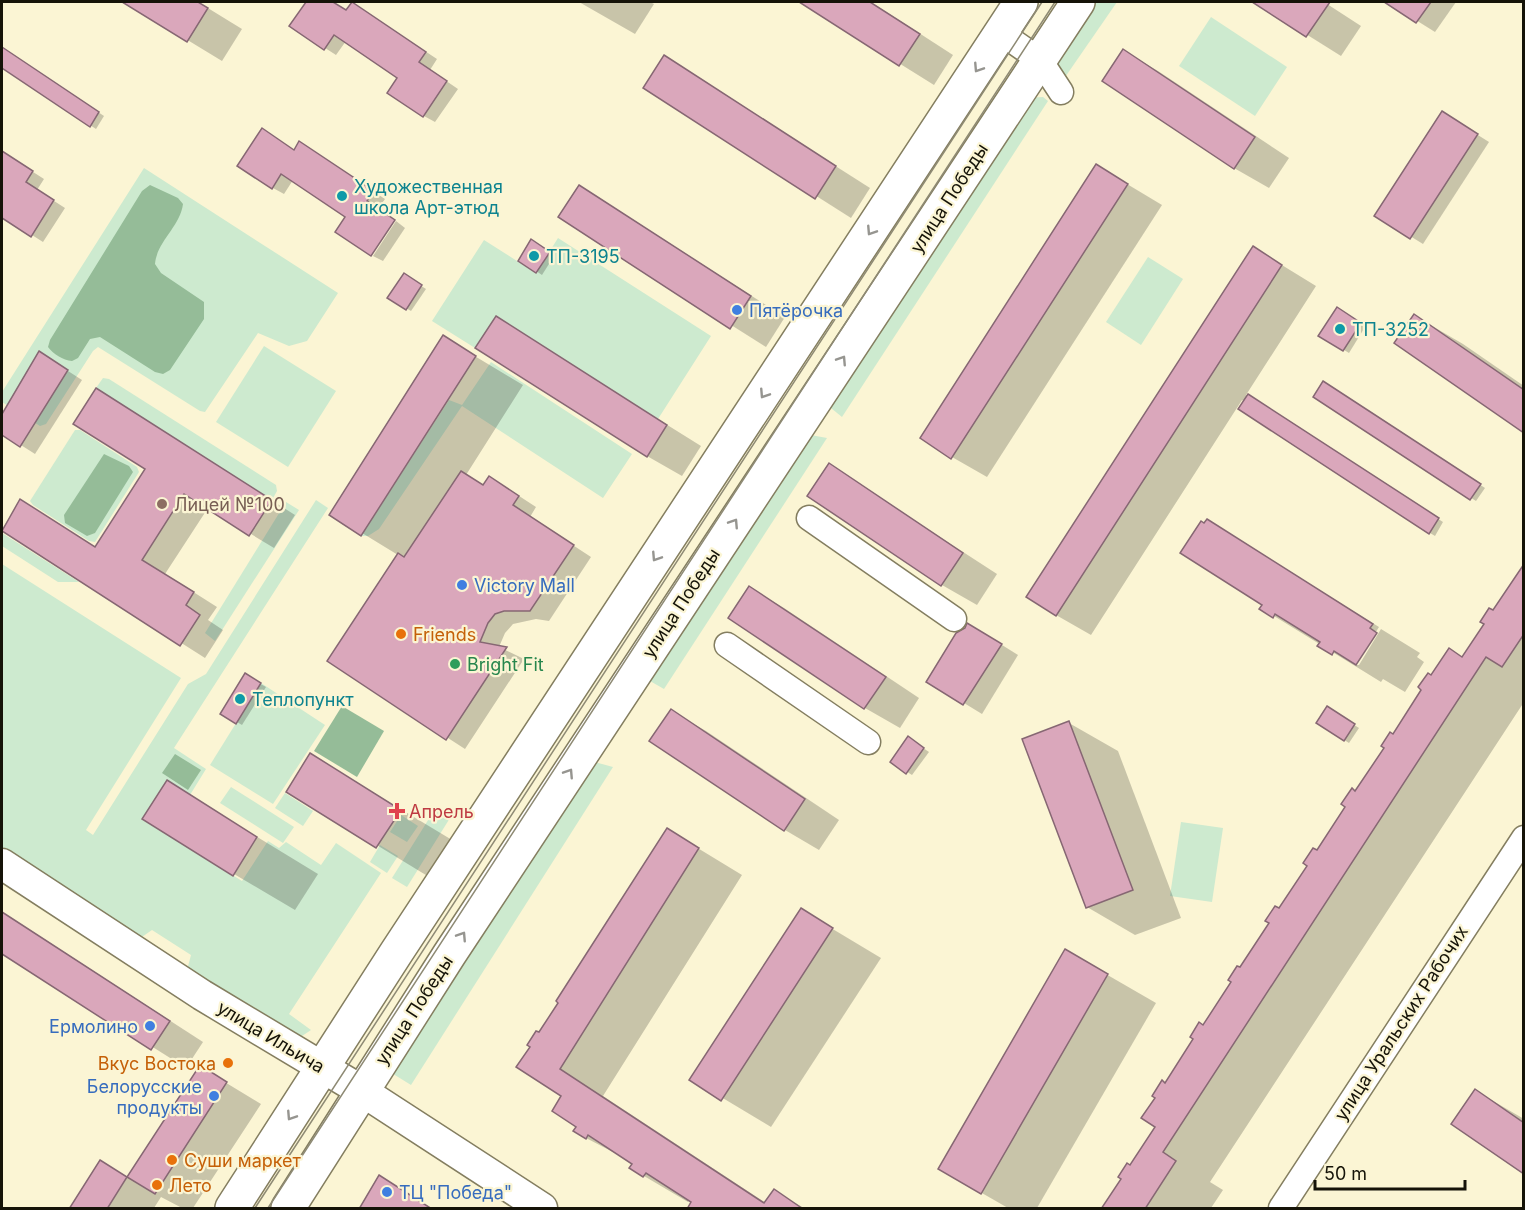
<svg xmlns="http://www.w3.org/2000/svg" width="1525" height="1210" font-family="Inter,sans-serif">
  <rect width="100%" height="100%" fill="#fbf5d4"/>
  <g fill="#cdeacf">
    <polygon points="1090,2 1117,2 1061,83 1048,65"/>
    <polygon points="1211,17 1287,67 1255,116 1179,66"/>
    <polygon points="1043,97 1048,101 842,417 826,404 1025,98"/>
    <polygon points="144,168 338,293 307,341 289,346 258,333 205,412 200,411 98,347 93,351 46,424 40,426 2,402 2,392"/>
    <polygon points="558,238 711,336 658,419 496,316 475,348 432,321 484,240 536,273"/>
    <polygon points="1148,257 1183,279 1141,345 1106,322"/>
    <polygon points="264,346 336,391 288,467 216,422"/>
    <polygon points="491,362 632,454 603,498 462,406 379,529 368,536 361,536 449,400 462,405"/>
    <polygon points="103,378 109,379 276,485 277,491 272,500 96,388"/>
    <polygon points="75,430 80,430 137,467 139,472 95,542 89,541 33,505 30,501"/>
    <polygon points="805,434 827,438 664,689 650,681 648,676"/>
    <polygon points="316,500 328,508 174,748 206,769 190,795 143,819 242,881 268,841 279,848 286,842 321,865 336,843 381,873 289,1014 311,1030 296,1040 187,970 191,955 152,930 139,939 2,850 2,564 181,678 86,830 93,835 188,684 206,674"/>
    <polygon points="286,502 299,510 215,641 205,633"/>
    <polygon points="2,533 79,582 58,582 2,546"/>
    <polygon points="261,683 325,725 273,804 210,765"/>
    <polygon points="591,761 613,767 411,1085 390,1072"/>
    <polygon points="231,787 294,827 283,843 220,803"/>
    <polygon points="285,793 313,811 303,826 275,808"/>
    <polygon points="435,809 450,818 407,887 392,878"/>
    <polygon points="401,815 418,826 407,842 390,832"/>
    <polygon points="1181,822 1223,828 1212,902 1170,896"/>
    <polygon points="380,845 398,856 387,873 370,862"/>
  </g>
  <g fill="#95bc98">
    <path d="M150,185L178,198L183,204C180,227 157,241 155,264L161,273L204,302V319L170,370L163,374L155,372L100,337L90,339L78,358L72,361C63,360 53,354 48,347L50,340L142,191Z"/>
    <polygon points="104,454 129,466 133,472 95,533 87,536 65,523 64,515"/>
    <polygon points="342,706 384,731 357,777 314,751"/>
    <polygon points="175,754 201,770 188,790 162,773"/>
  </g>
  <g fill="#0003">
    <polygon points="125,2 198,2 242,29 222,61"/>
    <polygon points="308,2 332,2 347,12 364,11 437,59 430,70 458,89 435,122 424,116 400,77 346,41 336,55 291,26"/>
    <polygon points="579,2 650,2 654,4 635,34"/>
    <polygon points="801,2 871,2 953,55 934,85"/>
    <polygon points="1255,2 1324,2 1361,26 1341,56"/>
    <polygon points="1387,2 1456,2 1435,32"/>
    <polygon points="2,48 104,116 96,129 2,67"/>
    <polygon points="1124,51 1158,71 1289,158 1269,188 1234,168"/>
    <polygon points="664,57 870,188 851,218 645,87"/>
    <polygon points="1454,120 1489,142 1423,244 1376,215"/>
    <polygon points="311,150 385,199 378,209 347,216 293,180 284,194 273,188 295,151"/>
    <polygon points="2,152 44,179 37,190 65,208 43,242 2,216 2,206 7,197 2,194"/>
    <polygon points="1097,166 1162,205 987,477 952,457"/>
    <polygon points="580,187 785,317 766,347 560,217"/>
    <polygon points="396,221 405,228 383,261 373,256"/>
    <polygon points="532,241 554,256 542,275 520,260"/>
    <polygon points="1254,248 1316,286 1246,395 1443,522 1435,536 1430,533 1242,400 1091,635 1056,615"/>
    <polygon points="404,275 426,289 411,311 406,308"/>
    <polygon points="1337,309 1365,327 1349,353 1320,335"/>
    <polygon points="1415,316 1463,344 1524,386 1524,432"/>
    <polygon points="496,318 701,446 682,476 647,456"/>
    <polygon points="443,337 523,385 466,475 484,486 490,478 507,488 536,507 530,517 591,557 549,621 536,619 513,624 505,633 499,647 524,659 465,749 329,661 398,555 331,514"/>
    <polygon points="40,353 82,380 35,454 2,433 2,417"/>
    <polygon points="1329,386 1485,488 1476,501 1315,396"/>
    <polygon points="120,404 295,515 274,548 208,508 165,574 217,607 208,620 223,630 205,658 2,529 20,501 96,548 147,469"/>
    <polygon points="829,465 997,574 977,605 942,585 809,496"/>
    <polygon points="1207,521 1379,627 1355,665 1359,665 1381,629 1420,653 1417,657 1424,662 1405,692 1383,679 1381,682 1274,616 1205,525"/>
    <polygon points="1524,566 1524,702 1210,1182 1223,1190 1211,1208 1103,1208 1157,1127 1166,1084 1393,735 1432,677 1463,659"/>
    <polygon points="750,588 784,608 919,698 900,728 865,708 730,617"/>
    <polygon points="986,635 1018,655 982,714 928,681"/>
    <polygon points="245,675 266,687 242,725 222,713"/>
    <polygon points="1327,708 1359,728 1349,743 1318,723"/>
    <polygon points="671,711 706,731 839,820 819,850 785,830 651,740"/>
    <polygon points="1069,723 1118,751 1181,918 1135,935 1087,907"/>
    <polygon points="913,741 929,752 912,775 892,762"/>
    <polygon points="311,755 462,846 439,883 288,791"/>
    <polygon points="167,782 318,874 295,910 234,874"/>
    <polygon points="668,830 742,875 603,1096 766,1203 774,1191 804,1208 693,1208 693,1202 689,1200 688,1202 644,1176 631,1168 634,1163 586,1138 578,1126 540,1034"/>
    <polygon points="801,910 881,958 771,1127 691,1079"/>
    <polygon points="2,912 203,1042 186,1068 2,952"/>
    <polygon points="1066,951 1156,1003 1037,1208 1008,1208 940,1169"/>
    <polygon points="200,1067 261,1104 193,1208 182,1208 161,1197 154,1208 71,1208 100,1162 128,1178"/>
    <polygon points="1476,1091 1524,1119 1524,1173"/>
  </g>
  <g fill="#daa7bb" stroke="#866773" stroke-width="1.5">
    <polygon points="122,2 198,2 208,8 187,42"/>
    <polygon points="306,2 333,2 346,10 352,2 426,52 419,62 447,81 423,117 387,93 397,78 334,35 324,50 289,26"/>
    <polygon points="799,2 870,2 920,34 899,66"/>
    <polygon points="1252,2 1330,2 1306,37"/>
    <polygon points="1384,2 1431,2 1416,23"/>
    <polygon points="2,47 99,112 90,127 2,68"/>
    <polygon points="1123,49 1255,137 1234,169 1102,81"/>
    <polygon points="664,55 836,166 815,199 643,88"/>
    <polygon points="1442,111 1478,134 1410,239 1374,216"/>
    <polygon points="262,128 294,150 299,141 374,191 367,201 395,220 371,256 335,232 345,217 281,174 272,189 237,166"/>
    <polygon points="2,151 33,171 26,182 54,200 31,237 2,218"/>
    <polygon points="1096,164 1128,184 951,459 920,438"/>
    <polygon points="579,185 751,296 730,329 558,217"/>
    <polygon points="531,239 550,252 536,273 518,261"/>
    <polygon points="1253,246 1282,265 1056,616 1026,597"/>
    <polygon points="404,273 422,285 406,310 387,298"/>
    <polygon points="1337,307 1361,323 1343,351 1318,336"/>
    <polygon points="1414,314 1524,390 1524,433 1394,343"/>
    <polygon points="496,316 667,425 647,457 475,348"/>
    <polygon points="443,335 476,356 361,536 329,515"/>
    <polygon points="39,351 68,370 20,447 2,435 2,414"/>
    <polygon points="1323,381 1481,484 1470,500 1313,397"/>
    <polygon points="96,388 272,500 249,536 184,494 142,560 194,592 186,605 200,615 180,646 2,531 20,499 95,547 145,469 73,424"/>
    <polygon points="1248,394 1439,518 1429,534 1238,409"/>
    <polygon points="829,463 963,553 941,586 807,496"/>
    <polygon points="461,471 483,485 489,476 519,496 513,505 574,545 530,611 504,611 495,614 488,623 480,642 507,647 446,740 327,661 398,553 404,557"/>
    <polygon points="1207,519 1373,624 1370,628 1377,633 1356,665 1334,651 1332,655 1317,646 1320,642 1275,614 1273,618 1259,609 1262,605 1180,553 1201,521 1204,523"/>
    <polygon points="1524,564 1524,634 1502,667 1486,657 1163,1152 1176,1161 1145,1209 1101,1209 1121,1179 1118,1177 1127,1163 1130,1165 1155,1127 1141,1118 1155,1098 1152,1096 1162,1080 1165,1083 1193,1039 1190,1037 1199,1022 1203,1025 1231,982 1228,980 1237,966 1240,967 1269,923 1265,921 1275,906 1279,908 1307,866 1303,863 1313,848 1317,850 1345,807 1341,804 1352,788 1355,791 1384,748 1381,746 1390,732 1393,734 1421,690 1418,687 1428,673 1431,675 1449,648 1462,657 1484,624 1480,622 1489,608 1493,610"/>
    <polygon points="749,586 886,677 864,709 728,618"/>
    <polygon points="967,623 1002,644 963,705 926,682 956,633 965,628"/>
    <polygon points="245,673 261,683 236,724 220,714"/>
    <polygon points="1327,706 1355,724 1344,741 1316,723"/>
    <polygon points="671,709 805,799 784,831 649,741"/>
    <polygon points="1069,721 1133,890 1086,908 1022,739"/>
    <polygon points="908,736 924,748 906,774 890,762"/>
    <polygon points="310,753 401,810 376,848 286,792"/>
    <polygon points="167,780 257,837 233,876 142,819"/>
    <polygon points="667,828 699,848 560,1069 764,1203 774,1189 803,1209 687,1209 691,1202 646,1173 643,1177 629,1168 632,1164 588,1135 586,1139 573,1131 576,1127 552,1111 561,1096 516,1067 530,1047 527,1045 536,1031 539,1032 558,1003 556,1001"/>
    <polygon points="801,908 833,928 721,1101 689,1080"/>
    <polygon points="2,912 170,1021 151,1050 2,954"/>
    <polygon points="1065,949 1108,974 981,1194 938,1169"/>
    <polygon points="200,1065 227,1082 155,1194 127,1177"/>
    <polygon points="1475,1089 1524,1123 1524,1174 1451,1124"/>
    <polygon points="100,1160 127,1177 107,1209 69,1209"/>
    <polygon points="379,1175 432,1209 359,1209"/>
  </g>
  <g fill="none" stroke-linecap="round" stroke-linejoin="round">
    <defs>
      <g id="minor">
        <polyline points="1001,33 1040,60 1061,92"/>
        <polyline points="809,518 954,619"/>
        <polyline points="727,645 868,742"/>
        <polyline points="1281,1208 1524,838"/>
      </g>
      <polyline id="tertiary" points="2,864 202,995 362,1091 542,1208"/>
      <g id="secondary">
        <polyline points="232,1208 396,953 1021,2"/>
        <polyline points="288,1208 449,955 1078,2"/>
      </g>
    </defs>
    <use href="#minor" stroke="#847e60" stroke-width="27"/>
    <use href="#tertiary" stroke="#847e60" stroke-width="33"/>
    <use href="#secondary" stroke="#847e60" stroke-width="36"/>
    <use href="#minor" stroke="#fff" stroke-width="24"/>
    <use href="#tertiary" stroke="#fff" stroke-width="30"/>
    <use href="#secondary" stroke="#fff" stroke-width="33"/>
    <g stroke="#8e8a74" stroke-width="1.5">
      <polyline points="255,1208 1042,2"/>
      <polyline points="268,1208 1055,2"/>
    </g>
  </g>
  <defs><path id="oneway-chevron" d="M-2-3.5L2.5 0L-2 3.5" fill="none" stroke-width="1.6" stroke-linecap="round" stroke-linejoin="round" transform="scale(1.5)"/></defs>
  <g stroke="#969590">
    <use href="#oneway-chevron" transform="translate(978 68) rotate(123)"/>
    <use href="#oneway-chevron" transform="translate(871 231) rotate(123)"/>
    <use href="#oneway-chevron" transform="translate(842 360) rotate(-57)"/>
    <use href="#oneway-chevron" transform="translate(764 394) rotate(123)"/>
    <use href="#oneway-chevron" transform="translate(734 523) rotate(-57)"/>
    <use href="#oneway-chevron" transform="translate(656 557) rotate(123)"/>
    <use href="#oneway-chevron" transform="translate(569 773) rotate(-57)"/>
    <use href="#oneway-chevron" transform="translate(462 936) rotate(-57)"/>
    <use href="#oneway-chevron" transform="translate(291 1116) rotate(123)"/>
  </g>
  <g fill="#0f9aa8" stroke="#fbf5d4" stroke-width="2">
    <circle cx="342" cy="196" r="6"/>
    <circle cx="534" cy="256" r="6"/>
    <circle cx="1340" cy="329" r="6"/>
    <circle cx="240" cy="699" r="6"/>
  </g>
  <g fill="#3f7fe0" stroke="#fbf5d4" stroke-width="2">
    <circle cx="737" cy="310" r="6"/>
    <circle cx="462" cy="585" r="6"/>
    <circle cx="150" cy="1026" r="6"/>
    <circle cx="214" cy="1096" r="6"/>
    <circle cx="387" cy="1192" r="6"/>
  </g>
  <circle fill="#8d6e63" stroke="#fbf5d4" stroke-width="2" cx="162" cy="504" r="6"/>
  <g fill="#e8710a" stroke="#fbf5d4" stroke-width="2">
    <circle cx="401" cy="634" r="6"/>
    <circle cx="228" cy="1063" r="6"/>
    <circle cx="172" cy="1160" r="6"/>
    <circle cx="157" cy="1185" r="6"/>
  </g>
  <circle fill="#2e9e5b" stroke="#fbf5d4" stroke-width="2" cx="455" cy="664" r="6"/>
  <path fill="#e0444e" stroke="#fbf5d4" stroke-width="2" d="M394 802h6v6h6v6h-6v6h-6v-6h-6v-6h6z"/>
  <g text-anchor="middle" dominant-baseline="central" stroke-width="4.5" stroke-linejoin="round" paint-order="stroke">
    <g font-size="18" fill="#0d838f" stroke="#fbf5d4" text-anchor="start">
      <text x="354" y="186">Художественная<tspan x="354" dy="21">школа Арт-этюд</tspan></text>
      <text x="546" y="256">ТП-3195</text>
      <text x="1352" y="329">ТП-3252</text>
      <text x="252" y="699">Теплопункт</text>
    </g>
    <g font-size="18" fill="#151308" stroke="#fbf5d4">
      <text transform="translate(949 198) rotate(-57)">улица Победы</text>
      <text transform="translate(681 603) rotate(-57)">улица Победы</text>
      <text transform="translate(414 1010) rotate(-57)">улица Победы</text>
      <text transform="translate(1401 1023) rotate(-57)">улица Уральских Рабочих</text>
      <text transform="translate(271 1037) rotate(31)">улица Ильича</text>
    </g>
    <g font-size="18" fill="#366cbe" stroke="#fbf5d4" text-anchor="start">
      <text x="749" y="310">Пятёрочка</text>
      <text x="474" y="585">Victory Mall</text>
      <text x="138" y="1026" text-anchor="end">Ермолино</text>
      <text x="202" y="1086" text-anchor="end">Белорусские<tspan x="202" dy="21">продукты</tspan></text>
      <text x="399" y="1192">ТЦ "Победа"</text>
    </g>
    <g font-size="18" fill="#785e54" stroke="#fbf5d4" text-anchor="start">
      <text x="174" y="504">Лицей №100</text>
    </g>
    <g font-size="18" fill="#c56008" stroke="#fbf5d4" text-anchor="start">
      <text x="413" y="634">Friends</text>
      <text x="216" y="1063" text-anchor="end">Вкус Востока</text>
      <text x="184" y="1160">Суши маркет</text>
      <text x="169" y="1185">Лето</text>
    </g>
    <g font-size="18" fill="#27864d" stroke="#fbf5d4" text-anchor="start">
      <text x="467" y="664">Bright Fit</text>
    </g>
    <g font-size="18" fill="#be3a42" stroke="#fbf5d4" text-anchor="start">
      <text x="409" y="811">Апрель</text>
    </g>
  </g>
  <rect width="1525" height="1210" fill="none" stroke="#151308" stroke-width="6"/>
  <path d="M1315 1180v9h150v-9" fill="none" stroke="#151308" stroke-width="3"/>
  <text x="1324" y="1180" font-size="18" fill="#151308" stroke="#fbf5d4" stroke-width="4.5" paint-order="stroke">50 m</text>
</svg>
